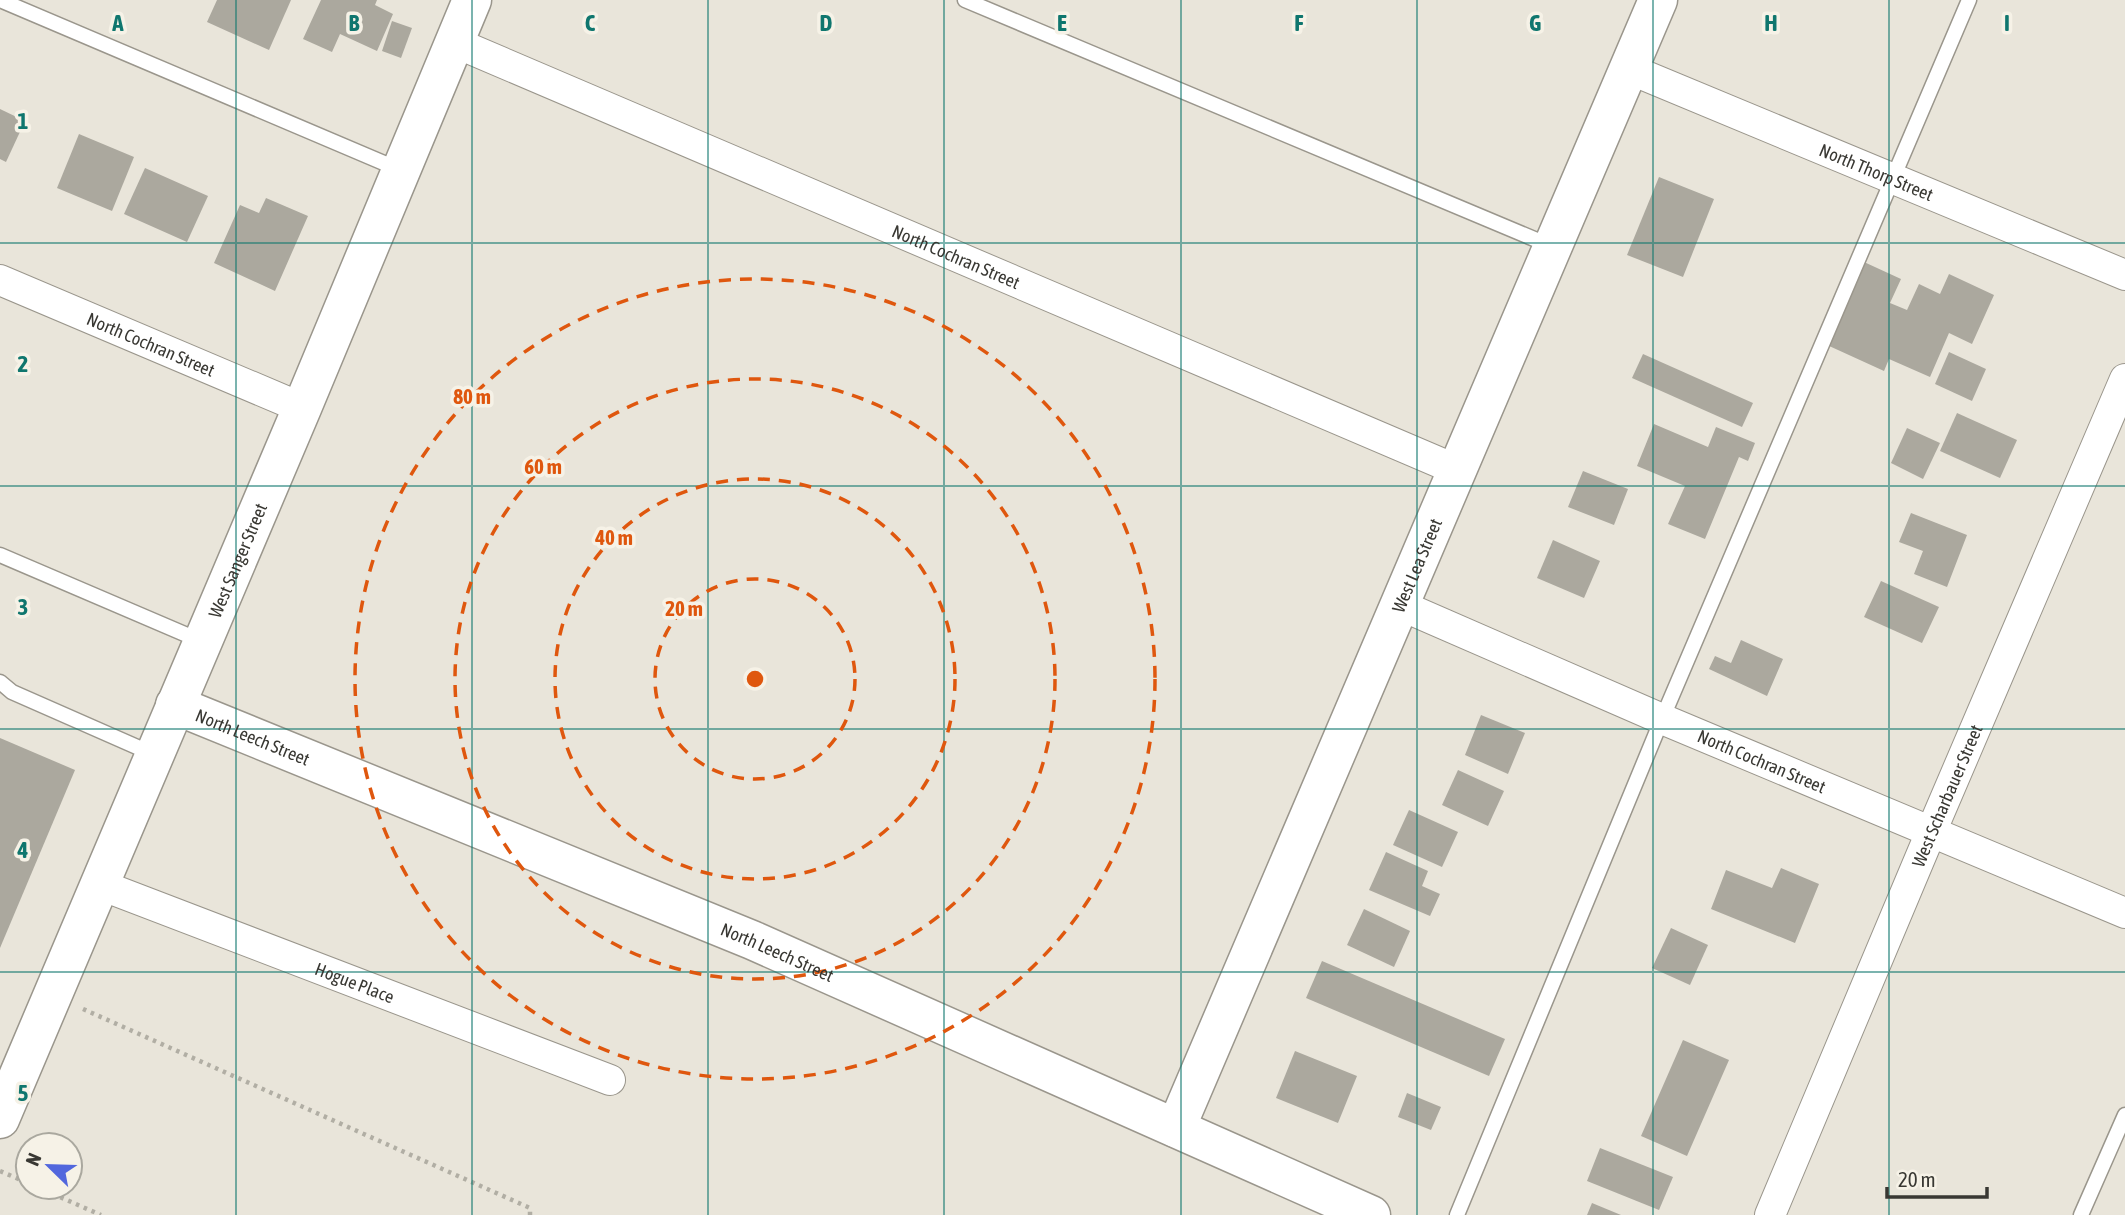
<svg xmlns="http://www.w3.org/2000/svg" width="2125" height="1215" font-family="'Asap Condensed',sans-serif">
  <rect width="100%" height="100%" fill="#e9e5da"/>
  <g fill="#aba89e">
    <polygon points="217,0 291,0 269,50 207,22"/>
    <polygon points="321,0 377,0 375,5 393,14 377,51 340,34 332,52 303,39"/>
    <polygon points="392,21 412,28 401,58 382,51"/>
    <polygon points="0,109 25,121 6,162 0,159"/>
    <polygon points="79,134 134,157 112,211 57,188"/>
    <polygon points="145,168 208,196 187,242 124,214"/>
    <polygon points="1659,177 1714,199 1683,277 1627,255"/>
    <polygon points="266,198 308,216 275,291 214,263 240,205 259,213"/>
    <polygon points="1864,262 1901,279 1890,303 1907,310 1919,284 1940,294 1949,274 1994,295 1972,344 1949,333 1930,377 1889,359 1884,371 1827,345"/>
    <polygon points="1949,352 1986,369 1972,401 1935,384"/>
    <polygon points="1643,354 1753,403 1742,427 1632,378"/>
    <polygon points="1957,413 2017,440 2000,478 1940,451"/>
    <polygon points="1654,424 1708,447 1716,427 1755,443 1748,461 1739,457 1705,539 1668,524 1685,486 1637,466"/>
    <polygon points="1907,428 1940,443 1923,479 1891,463"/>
    <polygon points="1583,471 1628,489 1614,525 1568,507"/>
    <polygon points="1911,513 1967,535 1947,587 1914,574 1923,551 1899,542"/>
    <polygon points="1553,540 1600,561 1584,598 1537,578"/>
    <polygon points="1881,581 1939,607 1922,643 1864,617"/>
    <polygon points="1741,640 1783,659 1767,696 1709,669 1715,656 1731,663"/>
    <polygon points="1481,715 1525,733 1508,774 1465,755"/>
    <polygon points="0,738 75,770 0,948"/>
    <polygon points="1458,770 1504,791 1488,826 1442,805"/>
    <polygon points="1409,810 1458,832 1442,867 1393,845"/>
    <polygon points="1386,852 1428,871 1422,886 1440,894 1430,916 1369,890"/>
    <polygon points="1781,868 1819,884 1795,943 1711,909 1726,870 1772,888"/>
    <polygon points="1364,909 1410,931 1394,967 1347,945"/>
    <polygon points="1671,928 1708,945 1690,985 1652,968"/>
    <polygon points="1322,961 1505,1039 1489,1076 1306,998"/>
    <polygon points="1683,1040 1729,1060 1687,1156 1641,1136"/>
    <polygon points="1295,1051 1357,1076 1338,1123 1276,1098"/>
    <polygon points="1407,1093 1441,1107 1431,1130 1398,1117"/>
    <polygon points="1600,1148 1673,1177 1659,1210 1587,1181"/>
    <polygon points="1592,1203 1621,1215 1587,1215"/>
  </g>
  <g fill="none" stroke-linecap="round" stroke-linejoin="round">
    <defs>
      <g id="lane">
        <polyline points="0,0 398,169"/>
        <polyline points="965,0 1551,246"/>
        <polyline points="0,555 201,641"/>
        <polyline points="0,682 12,692 153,754"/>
        <polyline points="1457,1215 1662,719 1969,0"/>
        <polyline points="2081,1215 2125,1115"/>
      </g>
      <g id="street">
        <path id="s1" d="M454,42L1457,470"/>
        <path id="s2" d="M1629,69L2125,275"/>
        <path id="s3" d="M0,280L302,408"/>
        <path id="s4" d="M1400,605L1662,719L2125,913"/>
        <path id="s5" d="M98,884L610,1080"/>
        <path id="s6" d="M1770,1215L1931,832L2125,379"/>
      </g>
      <g id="secondary">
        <path id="s7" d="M175,705L752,940L1371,1215"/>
        <path id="s8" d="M0,1119L302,408L472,0"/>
        <path id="s9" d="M1176,1128L1658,0"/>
      </g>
    </defs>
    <use href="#lane" stroke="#9a968c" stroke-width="17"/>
    <use href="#street" stroke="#9a968c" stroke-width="32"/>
    <use href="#secondary" stroke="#9a968c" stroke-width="41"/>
    <g stroke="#b1aea4" stroke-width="4.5" stroke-dasharray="3.5 5" stroke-linecap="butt">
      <polyline points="83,1009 530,1208 530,1215"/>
      <polyline points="0,1171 28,1183"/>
      <polyline points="37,1187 101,1215"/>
    </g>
    <use href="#lane" stroke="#fff" stroke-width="14"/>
    <use href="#street" stroke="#fff" stroke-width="30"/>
    <use href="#secondary" stroke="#fff" stroke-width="38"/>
  </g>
  <path fill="none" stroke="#0f766e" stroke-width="2" stroke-opacity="0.55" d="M236,0V1215M472,0V1215M708,0V1215M944,0V1215M1181,0V1215M1417,0V1215M1653,0V1215M1889,0V1215M0,243H2125M0,486H2125M0,729H2125M0,972H2125"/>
  <g fill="none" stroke="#df570e" stroke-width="3.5" stroke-dasharray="12 9">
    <circle cx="755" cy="679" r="100"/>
    <circle cx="755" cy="679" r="200"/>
    <circle cx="755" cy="679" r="300"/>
    <circle cx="755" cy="679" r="400"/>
  </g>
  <g text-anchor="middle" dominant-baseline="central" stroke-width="7" stroke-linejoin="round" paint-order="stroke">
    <g font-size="18" fill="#393833" stroke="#f6f2e7">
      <text stroke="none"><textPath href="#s2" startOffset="268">North Thorp Street</textPath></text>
      <text stroke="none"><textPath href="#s1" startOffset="546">North Cochran Street</textPath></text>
      <text stroke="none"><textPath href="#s3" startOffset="164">North Cochran Street</textPath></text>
      <text stroke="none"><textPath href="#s8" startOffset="607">West Sanger Street</textPath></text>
      <text stroke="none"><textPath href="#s9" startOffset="612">West Lea Street</textPath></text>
      <text stroke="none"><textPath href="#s7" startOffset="84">North Leech Street</textPath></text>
      <text stroke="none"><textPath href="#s4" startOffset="394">North Cochran Street</textPath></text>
      <text stroke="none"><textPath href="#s6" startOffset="455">West Scharbauer Street</textPath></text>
      <text stroke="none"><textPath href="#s7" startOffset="651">North Leech Street</textPath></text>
      <text stroke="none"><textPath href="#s5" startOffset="275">Hogue Place</textPath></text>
    </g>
  </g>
  <g font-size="23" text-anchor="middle" font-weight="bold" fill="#0f766e" stroke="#f6f2e7" stroke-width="7" stroke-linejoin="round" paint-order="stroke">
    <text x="118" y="31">A</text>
    <text x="354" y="31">B</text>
    <text x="590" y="31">C</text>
    <text x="826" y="31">D</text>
    <text x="1062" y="31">E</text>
    <text x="1299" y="31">F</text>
    <text x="1535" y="31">G</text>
    <text x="1771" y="31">H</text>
    <text x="2007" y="31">I</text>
    <text x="23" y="129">1</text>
    <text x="23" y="372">2</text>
    <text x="23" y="615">3</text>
    <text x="23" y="858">4</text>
    <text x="23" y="1101">5</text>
  </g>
  <circle cx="755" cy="679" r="10" fill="#df570e" stroke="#f6f2e7" stroke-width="3.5"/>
  <g font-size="21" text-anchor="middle" font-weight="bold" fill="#df570e" stroke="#f6f2e7" stroke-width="7" stroke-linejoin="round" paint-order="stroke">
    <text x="472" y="404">80 m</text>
    <text x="543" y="474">60 m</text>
    <text x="614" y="545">40 m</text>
    <text x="684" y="616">20 m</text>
  </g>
  <g transform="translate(49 1166) rotate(293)"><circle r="33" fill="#f6f2e7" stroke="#aaa89f" stroke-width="2"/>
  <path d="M0-5L12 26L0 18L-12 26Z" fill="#5267dd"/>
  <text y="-10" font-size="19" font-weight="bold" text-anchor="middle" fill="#393833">N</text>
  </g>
  <path d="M1887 1187v10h100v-10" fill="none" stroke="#393833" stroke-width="3.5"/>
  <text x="1898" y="1187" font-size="21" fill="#393833" stroke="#f6f2e7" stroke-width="5" paint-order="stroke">20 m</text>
</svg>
